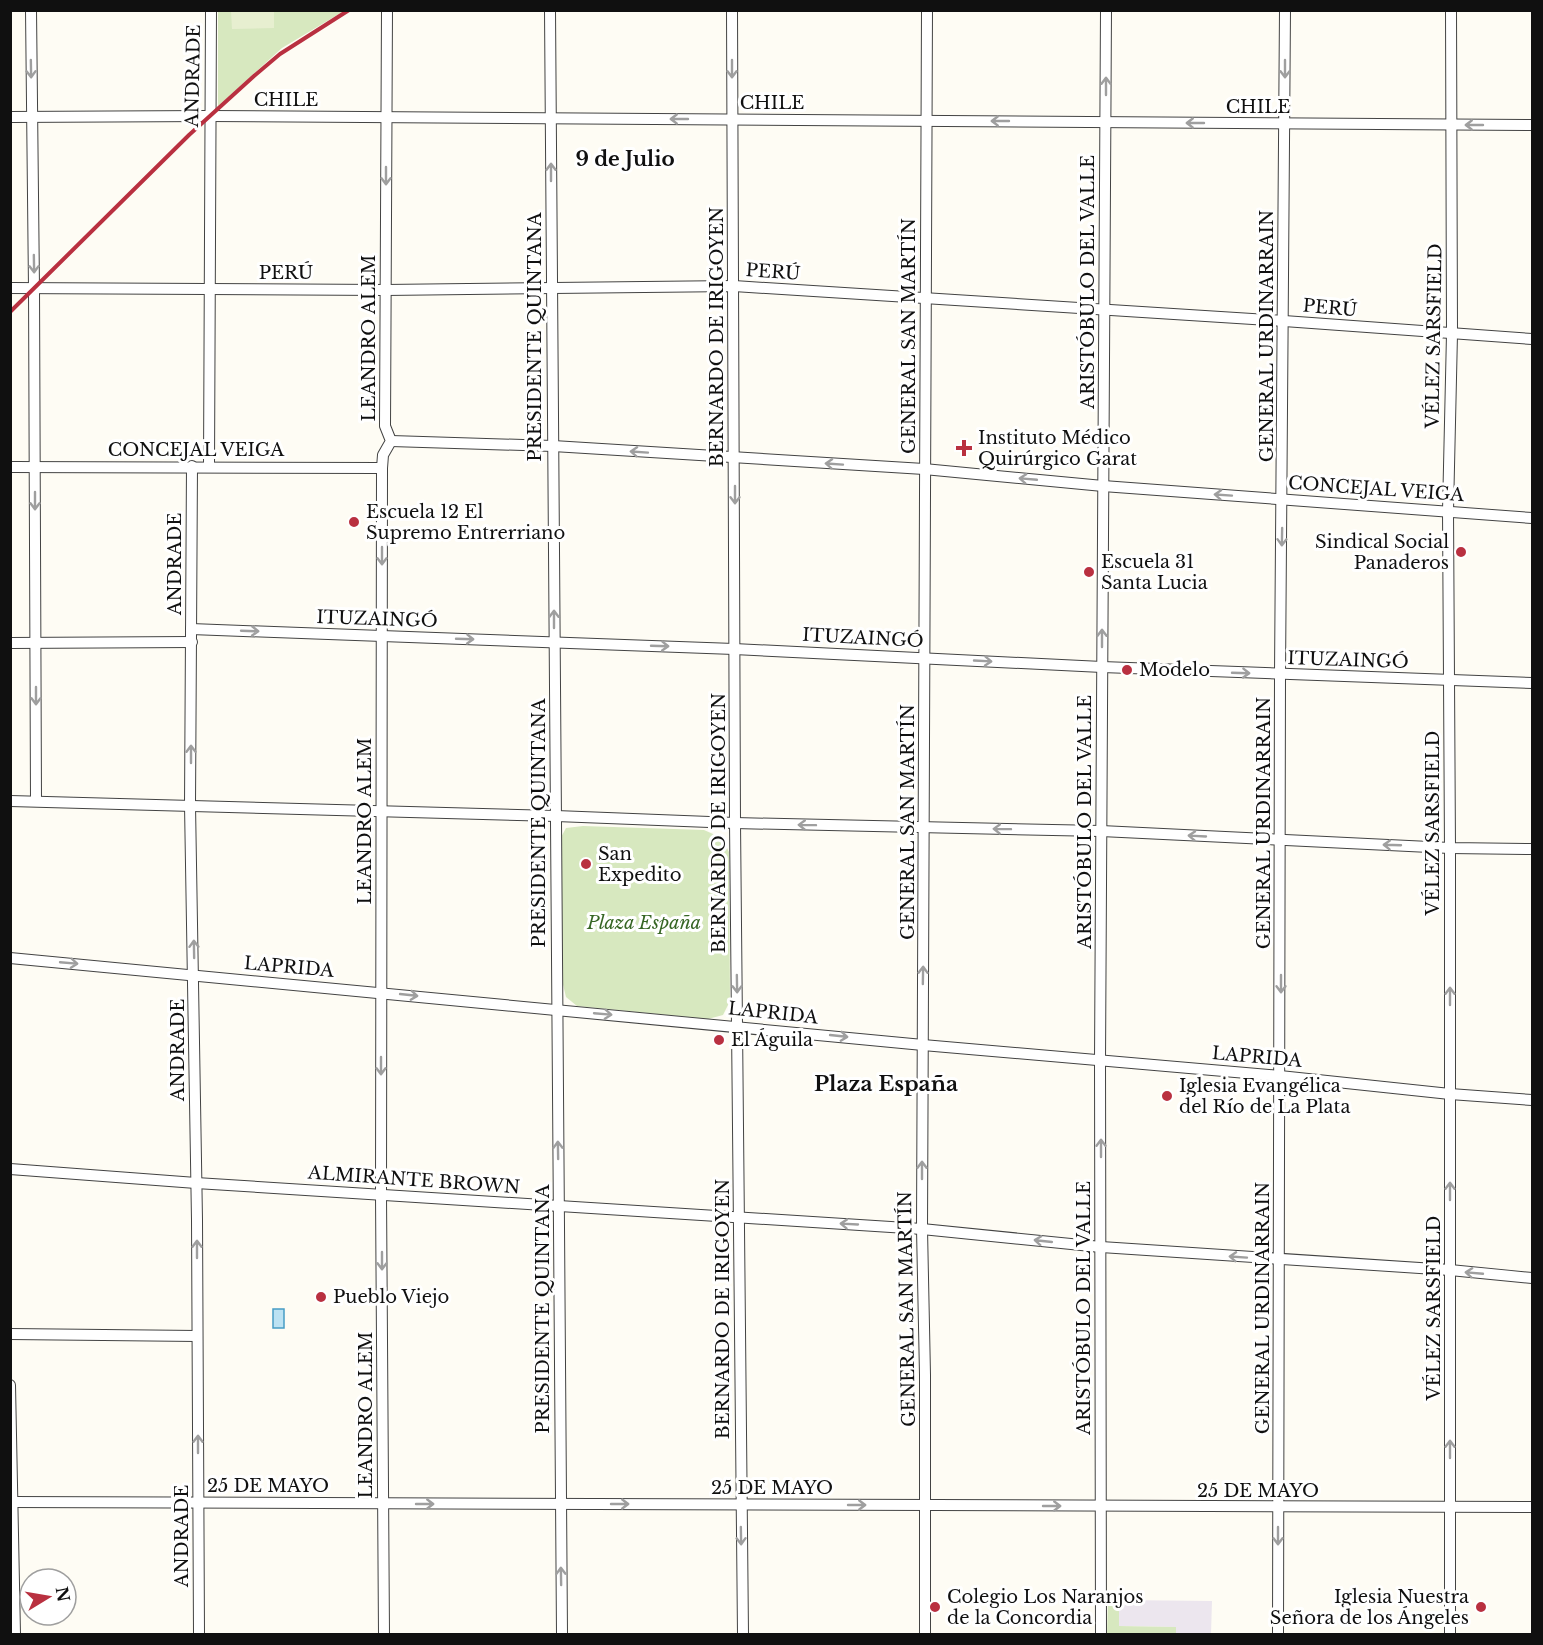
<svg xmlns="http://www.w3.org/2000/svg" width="1543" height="1645" font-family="'Libre Baskerville',serif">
  <rect width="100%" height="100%" fill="#fefcf4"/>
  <polygon fill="#ece6ee" points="1119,1600 1212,1601 1211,1634 1176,1634 1176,1627 1118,1626"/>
  <g fill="#d7e8bf">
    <polygon points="218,11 344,11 282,48 218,106"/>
    <polygon points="583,826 704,830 722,838 729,852 730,1001 723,1015 708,1019 577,1006 566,997 560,972 559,841 566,828"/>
    <polygon points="1108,1600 1119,1600 1119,1626 1176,1627 1176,1634 1107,1634"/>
  </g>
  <polygon fill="#e7efd0" points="231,11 274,11 274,28 232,29"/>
  <rect fill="#bce2f3" stroke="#479cc5" stroke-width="1.5" x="273" y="1309" width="11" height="19"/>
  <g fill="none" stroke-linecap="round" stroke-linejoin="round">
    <defs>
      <g id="street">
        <polyline points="31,10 34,288 36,801"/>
        <polyline points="550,10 562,1634"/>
        <polyline points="732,10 735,823 743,1634"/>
        <polyline points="10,117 209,116 1532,125"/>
        <polyline points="10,288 385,290 734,286 1284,321 1532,339"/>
        <polyline points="391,441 553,446 924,469 1103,486 1532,518"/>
        <polyline points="192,466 190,805 197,1220 199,1634"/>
        <polyline points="209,466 211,10"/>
        <polyline points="10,467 382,468"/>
        <polyline points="191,629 734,649 1102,667 1532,683"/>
        <polyline points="10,643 192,642"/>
        <polyline points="10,801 556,816 735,823 1101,831 1450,848 1532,849"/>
        <polyline points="10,958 923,1045 1280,1076 1450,1094 1532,1100"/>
        <polyline points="10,1169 196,1183 922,1229 1101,1247 1450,1270 1532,1278"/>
        <polyline points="10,1334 197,1336"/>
        <polyline points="10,1385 15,1634"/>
        <polyline points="10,1502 1532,1507"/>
        <polyline points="384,1634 381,1195 382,468 383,455 391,441 385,426 387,10"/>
        <polyline points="925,1634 925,1375 922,1229 927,10"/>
        <polyline points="1101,1634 1100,1060 1106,10"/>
        <polyline points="1278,1634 1280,674 1285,10"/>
        <polyline points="1450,1634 1450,848 1448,511 1452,334 1451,10"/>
      </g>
    </defs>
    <use href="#street" stroke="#434343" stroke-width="12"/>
    <use href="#street" stroke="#fff" stroke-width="10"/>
    <polyline stroke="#b93040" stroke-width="4" points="10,312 189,135 254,76 280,54 349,10"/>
  </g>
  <defs><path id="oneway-shaft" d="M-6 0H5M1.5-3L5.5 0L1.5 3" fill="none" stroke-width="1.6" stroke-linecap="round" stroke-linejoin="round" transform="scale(1.5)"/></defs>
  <g stroke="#9f9f9f">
    <use href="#oneway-shaft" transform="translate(31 69) rotate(89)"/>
    <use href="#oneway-shaft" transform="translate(732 69) rotate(90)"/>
    <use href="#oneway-shaft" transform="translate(1285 69) rotate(90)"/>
    <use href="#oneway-shaft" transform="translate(1106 86) rotate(-90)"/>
    <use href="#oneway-shaft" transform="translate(679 119) rotate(-180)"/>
    <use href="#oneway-shaft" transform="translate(1000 121) rotate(-180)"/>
    <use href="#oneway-shaft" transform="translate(1195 123) rotate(-180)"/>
    <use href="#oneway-shaft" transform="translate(1474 125) rotate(-180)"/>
    <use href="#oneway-shaft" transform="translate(551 172) rotate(-90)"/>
    <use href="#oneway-shaft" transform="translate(386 176) rotate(90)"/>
    <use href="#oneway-shaft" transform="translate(34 264) rotate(89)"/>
    <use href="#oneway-shaft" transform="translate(639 452) rotate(-176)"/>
    <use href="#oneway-shaft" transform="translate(834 464) rotate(-176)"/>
    <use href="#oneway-shaft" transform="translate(1028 479) rotate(-175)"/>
    <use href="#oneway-shaft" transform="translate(735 495) rotate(90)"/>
    <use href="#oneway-shaft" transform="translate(1223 495) rotate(-176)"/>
    <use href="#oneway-shaft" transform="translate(35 501) rotate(90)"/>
    <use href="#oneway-shaft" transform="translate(1282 537) rotate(91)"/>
    <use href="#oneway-shaft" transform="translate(382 556) rotate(90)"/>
    <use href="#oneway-shaft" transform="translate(554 619) rotate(-90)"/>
    <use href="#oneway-shaft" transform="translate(250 631) rotate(2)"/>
    <use href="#oneway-shaft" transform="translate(1102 638) rotate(-90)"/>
    <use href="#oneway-shaft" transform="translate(465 639) rotate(2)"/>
    <use href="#oneway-shaft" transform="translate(660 646) rotate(2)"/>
    <use href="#oneway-shaft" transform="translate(983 661) rotate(3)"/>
    <use href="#oneway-shaft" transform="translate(1241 673) rotate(2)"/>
    <use href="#oneway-shaft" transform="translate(36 696) rotate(90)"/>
    <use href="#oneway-shaft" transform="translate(191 754) rotate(-90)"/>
    <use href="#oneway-shaft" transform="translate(807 825) rotate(-179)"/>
    <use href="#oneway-shaft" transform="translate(1002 829) rotate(-179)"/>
    <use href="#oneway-shaft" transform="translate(1197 836) rotate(-177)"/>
    <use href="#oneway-shaft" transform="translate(1392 845) rotate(-178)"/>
    <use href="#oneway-shaft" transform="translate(194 949) rotate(-91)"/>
    <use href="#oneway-shaft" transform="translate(69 963) rotate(5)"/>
    <use href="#oneway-shaft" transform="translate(923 975) rotate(-89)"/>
    <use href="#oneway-shaft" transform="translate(737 984) rotate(89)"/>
    <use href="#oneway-shaft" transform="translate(1281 984) rotate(90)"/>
    <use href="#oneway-shaft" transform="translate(409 995) rotate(6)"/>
    <use href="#oneway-shaft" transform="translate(1450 996) rotate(-90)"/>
    <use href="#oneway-shaft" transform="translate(603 1014) rotate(5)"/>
    <use href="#oneway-shaft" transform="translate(839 1036) rotate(6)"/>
    <use href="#oneway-shaft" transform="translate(381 1066) rotate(90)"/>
    <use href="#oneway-shaft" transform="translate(1101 1148) rotate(-90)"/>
    <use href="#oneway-shaft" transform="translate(558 1150) rotate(-91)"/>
    <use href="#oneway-shaft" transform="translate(922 1170) rotate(-90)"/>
    <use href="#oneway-shaft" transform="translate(1450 1191) rotate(-90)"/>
    <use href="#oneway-shaft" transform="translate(849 1224) rotate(-177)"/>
    <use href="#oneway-shaft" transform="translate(1043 1241) rotate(-174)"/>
    <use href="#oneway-shaft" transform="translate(197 1249) rotate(-90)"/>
    <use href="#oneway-shaft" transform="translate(1238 1257) rotate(-176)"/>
    <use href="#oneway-shaft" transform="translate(382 1261) rotate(90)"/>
    <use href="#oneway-shaft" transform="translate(1474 1273) rotate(-175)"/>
    <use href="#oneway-shaft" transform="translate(198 1444) rotate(-90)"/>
    <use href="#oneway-shaft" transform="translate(1450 1449) rotate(-90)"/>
    <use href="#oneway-shaft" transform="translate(425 1504)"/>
    <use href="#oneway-shaft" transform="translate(620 1504)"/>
    <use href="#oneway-shaft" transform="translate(857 1505)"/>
    <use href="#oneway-shaft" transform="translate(1052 1506)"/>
    <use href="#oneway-shaft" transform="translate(741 1536) rotate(89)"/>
    <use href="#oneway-shaft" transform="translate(1278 1536) rotate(90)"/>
    <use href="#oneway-shaft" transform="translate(561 1576) rotate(-91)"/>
  </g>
  <g fill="#b93040" stroke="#fff" stroke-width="2">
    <path d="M961 439h6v6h6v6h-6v6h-6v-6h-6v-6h6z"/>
    <circle cx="354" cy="522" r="6"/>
    <circle cx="1461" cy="552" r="6"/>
    <circle cx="1089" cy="572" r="6"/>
    <circle cx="1127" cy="670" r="6"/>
    <circle cx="586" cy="864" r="6"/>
    <circle cx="719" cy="1040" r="6"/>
    <circle cx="1167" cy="1096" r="6"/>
    <circle cx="321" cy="1297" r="6"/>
    <circle cx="935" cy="1607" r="6"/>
    <circle cx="1481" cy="1607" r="6"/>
  </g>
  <g text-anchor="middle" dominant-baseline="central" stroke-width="6" stroke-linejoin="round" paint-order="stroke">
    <g font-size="18" fill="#101010" stroke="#fff">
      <text transform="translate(193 76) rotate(-89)">ANDRADE</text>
      <text x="286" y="100">CHILE</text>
      <text x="772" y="103">CHILE</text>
      <text x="1258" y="107">CHILE</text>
      <text transform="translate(773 272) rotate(4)">PERÚ</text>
      <text x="286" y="273">PERÚ</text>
      <text transform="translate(1088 282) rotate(-90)">ARISTÓBULO DEL VALLE</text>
      <text transform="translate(1330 308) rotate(5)">PERÚ</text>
      <text transform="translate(909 336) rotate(-90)">GENERAL SAN MARTÍN</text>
      <text transform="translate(1267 336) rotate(-90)">GENERAL URDINARRAIN</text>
      <text transform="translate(1434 336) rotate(-89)">VÉLEZ SARSFIELD</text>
      <text transform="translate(535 337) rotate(-90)">PRESIDENTE QUINTANA</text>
      <text transform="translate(717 337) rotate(-90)">BERNARDO DE IRIGOYEN</text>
      <text transform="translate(369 338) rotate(-90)">LEANDRO ALEM</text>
      <text x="196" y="450">CONCEJAL VEIGA</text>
      <text transform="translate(1376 489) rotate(4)">CONCEJAL VEIGA</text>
      <text transform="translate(175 564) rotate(-90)">ANDRADE</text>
      <text transform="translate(377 619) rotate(2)">ITUZAINGÓ</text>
      <text transform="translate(863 638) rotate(3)">ITUZAINGÓ</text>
      <text transform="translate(1348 660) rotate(2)">ITUZAINGÓ</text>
      <text transform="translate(365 821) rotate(-90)">LEANDRO ALEM</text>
      <text transform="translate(908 822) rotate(-90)">GENERAL SAN MARTÍN</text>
      <text transform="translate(1085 822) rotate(-90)">ARISTÓBULO DEL VALLE</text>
      <text transform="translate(539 823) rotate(-90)">PRESIDENTE QUINTANA</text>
      <text transform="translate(719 823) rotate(-90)">BERNARDO DE IRIGOYEN</text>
      <text transform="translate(1264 823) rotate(-90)">GENERAL URDINARRAIN</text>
      <text transform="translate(1433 823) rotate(-90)">VÉLEZ SARSFIELD</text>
      <text transform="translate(289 967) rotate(5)">LAPRIDA</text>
      <text transform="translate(773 1013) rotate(6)">LAPRIDA</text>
      <text transform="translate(178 1050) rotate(-90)">ANDRADE</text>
      <text transform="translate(1257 1057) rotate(5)">LAPRIDA</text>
      <text transform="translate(414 1180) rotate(4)">ALMIRANTE BROWN</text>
      <text transform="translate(1084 1308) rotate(-90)">ARISTÓBULO DEL VALLE</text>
      <text transform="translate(1263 1308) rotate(-90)">GENERAL URDINARRAIN</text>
      <text transform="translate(1434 1308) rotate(-90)">VÉLEZ SARSFIELD</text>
      <text transform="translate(543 1309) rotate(-90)">PRESIDENTE QUINTANA</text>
      <text transform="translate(723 1309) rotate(-90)">BERNARDO DE IRIGOYEN</text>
      <text transform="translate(907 1309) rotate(-91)">GENERAL SAN MARTÍN</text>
      <text transform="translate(366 1415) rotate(-90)">LEANDRO ALEM</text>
      <text x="268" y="1486">25 DE MAYO</text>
      <text x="772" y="1488">25 DE MAYO</text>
      <text x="1258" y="1491">25 DE MAYO</text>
      <text transform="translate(182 1536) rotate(-90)">ANDRADE</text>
    </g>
    <g font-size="18" fill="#101010" stroke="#fff" text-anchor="start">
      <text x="978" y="438">Instituto Médico<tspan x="978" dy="21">Quirúrgico Garat</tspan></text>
      <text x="366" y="512">Escuela 12 El<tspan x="366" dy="21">Supremo Entrerriano</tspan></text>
      <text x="1449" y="542" text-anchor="end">Sindical Social<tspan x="1449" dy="21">Panaderos</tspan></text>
      <text x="1101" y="562">Escuela 31<tspan x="1101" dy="21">Santa Lucia</tspan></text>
      <text x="1139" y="670">Modelo</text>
      <text x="598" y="854">San<tspan x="598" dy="21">Expedito</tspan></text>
      <text x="731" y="1040">El Águila</text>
      <text x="1179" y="1086">Iglesia Evangélica<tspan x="1179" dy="21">del Río de La Plata</tspan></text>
      <text x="333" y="1297">Pueblo Viejo</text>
      <text x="947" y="1597">Colegio Los Naranjos<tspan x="947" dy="21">de la Concordia</tspan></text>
      <text x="1469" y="1597" text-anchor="end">Iglesia Nuestra<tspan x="1469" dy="21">Señora de los Ángeles</tspan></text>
    </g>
    <g font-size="18" font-style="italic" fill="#366524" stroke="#fff">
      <text x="644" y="923">Plaza España</text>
    </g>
    <g font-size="20" font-weight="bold" fill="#101010" stroke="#fff">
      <text x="625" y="159">9 de Julio</text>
    </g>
    <g font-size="21" font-weight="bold" fill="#101010" stroke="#fff">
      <text x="886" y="1084">Plaza España</text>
    </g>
  </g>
  <rect width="1543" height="1645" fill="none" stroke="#101010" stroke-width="24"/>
  <g transform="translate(48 1597) rotate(79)"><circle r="28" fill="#ffffff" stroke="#9f9f9f" stroke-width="1.5"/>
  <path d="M0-4.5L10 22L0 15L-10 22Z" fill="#b93040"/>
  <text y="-9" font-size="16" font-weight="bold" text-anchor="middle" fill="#101010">N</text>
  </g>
</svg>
